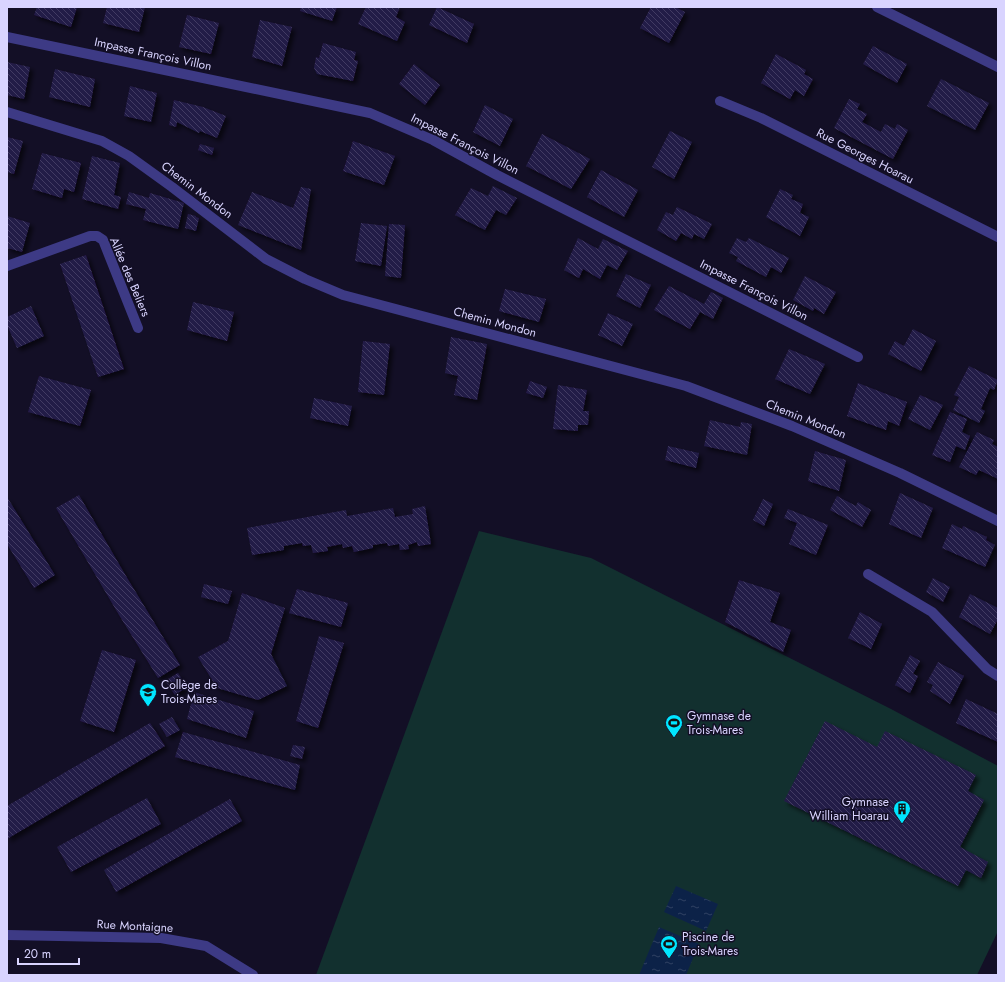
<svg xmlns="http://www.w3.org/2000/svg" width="1005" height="982" font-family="Jost,sans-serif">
  <defs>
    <pattern id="water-ripples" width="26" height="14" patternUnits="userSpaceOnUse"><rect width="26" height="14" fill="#0c2248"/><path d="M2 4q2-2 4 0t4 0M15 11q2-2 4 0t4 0" fill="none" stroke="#2f4163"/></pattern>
    <pattern id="building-back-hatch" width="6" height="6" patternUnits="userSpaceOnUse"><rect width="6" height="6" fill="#241b47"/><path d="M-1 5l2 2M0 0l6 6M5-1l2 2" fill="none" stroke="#433b63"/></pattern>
    <filter id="shadow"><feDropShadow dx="3.5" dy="3.5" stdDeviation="2" flood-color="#0009"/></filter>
  </defs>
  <rect width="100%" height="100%" fill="#130f26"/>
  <polygon fill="#12302f" points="479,531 591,558 891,709 998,766 998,931 977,975 316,975"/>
  <g fill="url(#water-ripples)">
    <polygon points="676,886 718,904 706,931 664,912"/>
    <polygon points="659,927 699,944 686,975 639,975"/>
  </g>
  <g fill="url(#building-back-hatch)" filter="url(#shadow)">
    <polygon points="37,7 77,7 71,27 34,15"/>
    <polygon points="107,7 145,7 139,32 103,23"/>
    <polygon points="301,7 337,7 332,21 300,11"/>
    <polygon points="366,7 400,7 396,17 405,22 397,41 358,24"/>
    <polygon points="437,7 474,24 467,43 429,25"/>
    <polygon points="651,7 675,7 685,12 669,43 640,28"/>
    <polygon points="187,15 219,23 211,54 179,47"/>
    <polygon points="260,20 292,27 282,66 252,57"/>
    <polygon points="323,43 356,52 354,60 358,61 353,81 317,74 314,68 316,57 319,58"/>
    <polygon points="873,46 907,64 897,83 863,64"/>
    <polygon points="776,54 806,70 804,74 813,79 804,96 795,90 790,99 761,83"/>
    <polygon points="7,62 30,67 24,99 7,95"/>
    <polygon points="414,64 440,85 425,105 399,84"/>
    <polygon points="55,69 95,79 90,107 49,97"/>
    <polygon points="941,79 989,103 975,130 927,106"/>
    <polygon points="130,86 157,93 151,122 124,116"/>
    <polygon points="849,99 860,104 857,109 867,114 862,122 881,132 885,124 895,129 897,124 908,130 893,159 834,128"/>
    <polygon points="174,100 203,107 226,116 217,138 200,131 199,133 177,122 176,127 169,125"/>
    <polygon points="485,105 513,119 500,146 473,132"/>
    <polygon points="670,131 692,142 674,179 652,167"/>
    <polygon points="542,134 590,159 571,189 526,166"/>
    <polygon points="7,137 23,141 14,174 7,172"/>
    <polygon points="353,141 395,156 384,185 343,171"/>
    <polygon points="200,144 214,148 212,155 198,150"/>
    <polygon points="42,153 81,163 74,192 64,189 62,198 32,189"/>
    <polygon points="92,156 120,163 114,195 121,197 118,209 82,199"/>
    <polygon points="601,170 638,190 624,217 587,197"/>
    <polygon points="493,186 517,198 506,215 496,210 485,230 455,215 471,188 488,196"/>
    <polygon points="301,187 311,189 301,250 238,225 252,192 293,208"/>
    <polygon points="780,189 793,195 791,199 803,204 800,213 809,217 800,236 766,217"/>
    <polygon points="129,192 149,198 150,193 184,203 178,229 143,220 146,209 126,204"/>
    <polygon points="677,207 712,224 704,239 694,234 692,239 681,233 676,241 657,230 666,212 673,215"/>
    <polygon points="188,214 196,216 196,217 199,218 196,231 185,228"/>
    <polygon points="7,216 30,223 22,252 7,248"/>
    <polygon points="361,223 387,226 381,266 355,261"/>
    <polygon points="389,224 405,225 401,278 385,276"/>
    <polygon points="578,238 598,249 603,239 628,251 617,270 607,265 600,279 583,269 579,278 564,270"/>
    <polygon points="737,238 746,242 749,238 789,258 781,273 771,267 766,277 736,261 738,257 729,253"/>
    <polygon points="86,255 124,369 98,377 60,264"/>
    <polygon points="626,274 651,285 640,308 616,296"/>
    <polygon points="805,276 836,292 824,314 814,308 813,311 793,300"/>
    <polygon points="669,286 704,304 711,292 723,298 713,319 700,312 690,329 654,310"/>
    <polygon points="505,289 546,299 539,322 499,311"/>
    <polygon points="193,302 234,312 227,341 187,330"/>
    <polygon points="31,306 44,336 17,348 7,325 7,317"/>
    <polygon points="608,313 633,324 622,346 598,335"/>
    <polygon points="913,329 936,341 921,371 888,354 895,341 904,346"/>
    <polygon points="451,337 487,344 477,400 454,395 458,376 445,373"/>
    <polygon points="363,341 390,344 384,395 358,392"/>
    <polygon points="789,349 825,364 810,394 775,379"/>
    <polygon points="969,366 998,380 994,390 990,388 981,409 985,411 979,423 953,410 959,397 954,395"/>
    <polygon points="39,376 91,390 80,426 28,412"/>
    <polygon points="530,381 547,387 543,398 526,393"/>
    <polygon points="858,383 907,402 899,426 888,421 886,430 847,416"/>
    <polygon points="558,385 587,390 583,411 589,411 588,425 578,425 578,431 553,429"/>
    <polygon points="920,395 943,405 930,430 908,419"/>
    <polygon points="314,398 352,406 348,426 310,418"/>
    <polygon points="950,412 967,419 962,432 970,436 965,450 956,446 950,462 932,455"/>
    <polygon points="710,420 740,427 741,422 752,424 747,455 704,446"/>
    <polygon points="977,432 994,440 992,444 998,447 998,479 979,470 976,475 959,467"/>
    <polygon points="668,446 699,453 696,468 665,460"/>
    <polygon points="815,451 846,460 839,491 808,481"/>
    <polygon points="900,493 933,508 921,538 889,524"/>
    <polygon points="79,495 126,576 180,665 158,678 119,615 56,508"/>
    <polygon points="837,496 856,506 858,502 871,510 862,527 830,510"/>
    <polygon points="7,497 55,575 34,588 7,544"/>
    <polygon points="763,499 773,504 764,526 753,520"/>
    <polygon points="425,506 431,544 418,546 417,542 408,545 409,549 400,550 399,544 388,546 387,543 373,545 373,548 354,552 352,546 343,548 342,544 327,547 328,551 313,553 311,545 303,546 302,543 284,546 284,550 252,555 247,528 346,510 347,516 393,508 395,517 413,514 412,509"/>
    <polygon points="788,509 828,525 816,555 789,544 797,523 784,518"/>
    <polygon points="952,524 962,529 963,526 987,537 986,540 995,545 985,567 942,548"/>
    <polygon points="933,578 950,587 943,602 926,592"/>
    <polygon points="739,580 780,593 770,622 791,630 783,652 725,622"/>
    <polygon points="204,584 232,591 228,604 201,597"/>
    <polygon points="297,589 348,603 341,627 289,613"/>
    <polygon points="242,593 285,608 271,654 287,686 258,700 217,688 198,657 228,641"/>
    <polygon points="970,594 998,608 998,619 990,634 959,617"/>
    <polygon points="860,612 882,624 871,649 848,638"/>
    <polygon points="319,636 344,643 318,728 296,721"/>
    <polygon points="102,650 136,660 114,732 80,721"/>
    <polygon points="910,655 920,661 913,674 918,676 910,693 895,685"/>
    <polygon points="938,662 964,676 950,704 930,691 933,685 927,682"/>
    <polygon points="178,673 187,687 175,695 165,681"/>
    <polygon points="194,692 254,711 246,738 187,719"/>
    <polygon points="966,699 998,714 998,742 956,723"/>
    <polygon points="172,717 180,730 167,737 159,724"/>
    <polygon points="825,721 877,747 885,731 976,775 968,791 984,800 960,847 988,862 981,878 966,870 958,886 784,801"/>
    <polygon points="150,723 165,746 7,839 7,806"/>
    <polygon points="183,732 300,765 295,790 175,757"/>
    <polygon points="293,745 305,747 302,759 290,756"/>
    <polygon points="147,798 161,824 71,872 57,847"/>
    <polygon points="230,799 242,821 116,892 104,870"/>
  </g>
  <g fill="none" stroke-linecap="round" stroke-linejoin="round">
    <g stroke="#3d3a85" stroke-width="10">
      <polyline points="877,7 998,67"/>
      <polyline points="7,37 370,113 433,140 497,175 858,357"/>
      <polyline points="720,101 761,118 998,237"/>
      <polyline points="7,112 102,141 129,156 172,187 266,259 305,279 343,295 686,386 792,426 900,473 998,521"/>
      <polyline points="7,266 90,236 97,236 103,240 138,328"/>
      <polyline points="868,574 932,612 987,669 998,676"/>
      <polyline points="7,935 161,938 206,946 253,975"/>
    </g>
  </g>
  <defs>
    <symbol id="school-pin" viewBox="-11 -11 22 30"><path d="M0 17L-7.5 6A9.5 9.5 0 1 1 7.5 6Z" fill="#00e5ff" stroke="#130f26"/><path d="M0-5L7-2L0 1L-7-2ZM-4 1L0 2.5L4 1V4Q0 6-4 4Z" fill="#111"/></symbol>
    <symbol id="stadium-pin" viewBox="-11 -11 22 30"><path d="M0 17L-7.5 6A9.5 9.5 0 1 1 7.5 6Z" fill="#00e5ff" stroke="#130f26"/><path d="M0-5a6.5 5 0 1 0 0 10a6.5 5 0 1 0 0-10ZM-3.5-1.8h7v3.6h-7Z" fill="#111"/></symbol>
    <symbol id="building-pin" viewBox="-11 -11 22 30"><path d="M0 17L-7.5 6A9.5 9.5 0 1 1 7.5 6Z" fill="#00e5ff" stroke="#130f26"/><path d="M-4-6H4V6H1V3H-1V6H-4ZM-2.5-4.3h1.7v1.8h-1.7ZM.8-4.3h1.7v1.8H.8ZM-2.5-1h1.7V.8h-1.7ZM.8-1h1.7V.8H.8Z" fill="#111"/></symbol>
  </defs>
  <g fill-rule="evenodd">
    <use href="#school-pin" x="138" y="682" width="20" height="27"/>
    <use href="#stadium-pin" x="664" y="713" width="20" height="27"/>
    <use href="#building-pin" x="892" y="799" width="20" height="27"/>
    <use href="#stadium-pin" x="659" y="934" width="20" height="27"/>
  </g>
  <g text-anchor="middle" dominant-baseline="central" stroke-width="3" stroke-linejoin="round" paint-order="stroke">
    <g font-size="12" fill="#d9d4ff" stroke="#130f26">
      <text transform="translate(153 54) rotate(12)">Impasse François Villon</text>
      <text transform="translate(465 144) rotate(27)">Impasse François Villon</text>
      <text transform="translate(865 156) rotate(27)">Rue Georges Hoarau</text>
      <text transform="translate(197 190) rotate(37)">Chemin Mondon</text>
      <text transform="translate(130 277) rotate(67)">Allée des Beliers</text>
      <text transform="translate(754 290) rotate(27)">Impasse François Villon</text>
      <text transform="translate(495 322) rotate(15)">Chemin Mondon</text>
      <text transform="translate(806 419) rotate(22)">Chemin Mondon</text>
      <text transform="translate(135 926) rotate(3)">Rue Montaigne</text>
    </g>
    <g font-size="12" fill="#d9d4ff" stroke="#130f26" text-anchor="start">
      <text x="161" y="685">Collège de<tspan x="161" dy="14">Trois-Mares</tspan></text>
      <text x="687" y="716">Gymnase de<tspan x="687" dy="14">Trois-Mares</tspan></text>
      <text x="889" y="802" text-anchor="end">Gymnase<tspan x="889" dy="14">William Hoarau</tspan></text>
      <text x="682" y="937">Piscine de<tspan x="682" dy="14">Trois-Mares</tspan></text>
    </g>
  </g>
  <rect width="1005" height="982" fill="none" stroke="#d9d4ff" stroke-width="16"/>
  <path d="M18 958v6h61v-6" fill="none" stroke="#d9d4ff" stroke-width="2"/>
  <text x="24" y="958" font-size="12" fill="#d9d4ff" stroke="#130f26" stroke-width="3" paint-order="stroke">20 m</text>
</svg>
